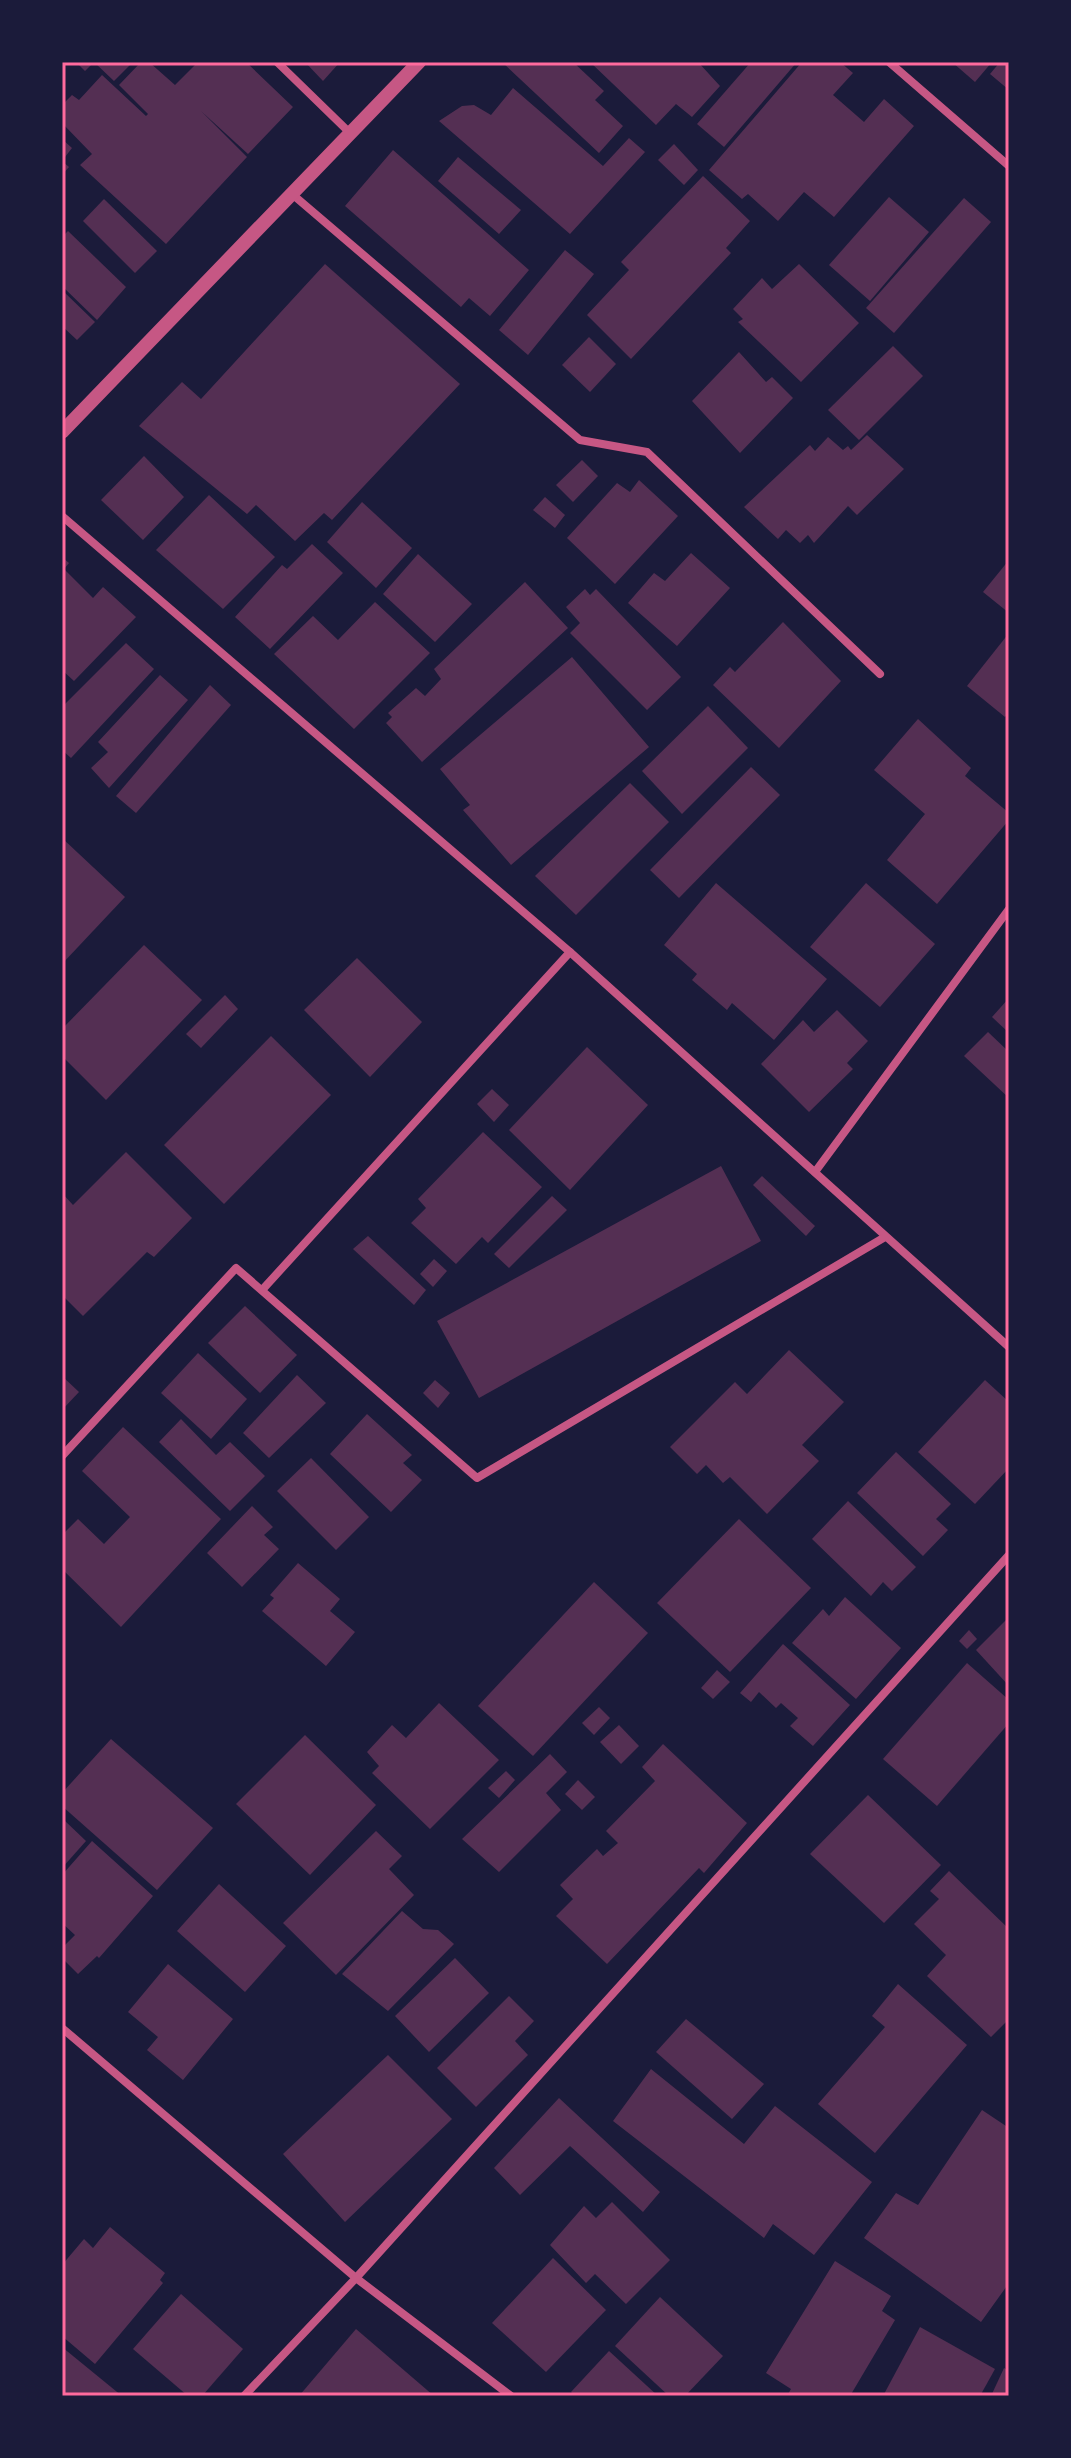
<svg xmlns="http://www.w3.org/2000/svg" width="1071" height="2458" font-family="Lora,serif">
  <rect width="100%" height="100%" fill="#1b1b3a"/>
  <g fill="#542f53">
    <polygon points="76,62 133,62 114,81 94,62 85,71"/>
    <polygon points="141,62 149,62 175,85 198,62 246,62 293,107 248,154 201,111 247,157 166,244 80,165 92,154 62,123 62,105 72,95 79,100 102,75 146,116 148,114 119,85"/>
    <polygon points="305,62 340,62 323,81"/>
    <polygon points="502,62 573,62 604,91 595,100 623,126 599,153"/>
    <polygon points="590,62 698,62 720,86 692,117 676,104 656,125"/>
    <polygon points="751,62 797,62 724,147 697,124"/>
    <polygon points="802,62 840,62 853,73 833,95 864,122 884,99 914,126 834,217 804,192 778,221 748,194 742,199 709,170"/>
    <polygon points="952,62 992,62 975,82"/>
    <polygon points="1000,62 1009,62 1009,90 990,74"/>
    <polygon points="513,88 603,166 629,138 645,152 570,234 439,121 462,106 474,105 491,115"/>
    <polygon points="62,139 72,148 62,161 69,167 62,175"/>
    <polygon points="674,144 698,170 684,185 658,160"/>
    <polygon points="393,150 529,270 490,316 469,298 461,307 345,206"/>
    <polygon points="458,157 521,210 499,234 438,181"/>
    <polygon points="703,176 750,221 726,248 731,253 631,359 587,315 629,270 621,262"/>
    <polygon points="889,197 929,232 870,301 829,265"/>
    <polygon points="964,198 991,222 894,333 866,308"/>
    <polygon points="104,199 157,251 135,273 83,221"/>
    <polygon points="68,231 126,287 97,320 62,286 62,237"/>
    <polygon points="565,250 594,274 528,355 499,330"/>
    <polygon points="325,264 460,384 332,520 324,513 295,541 256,505 247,514 139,426 182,382 201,399"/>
    <polygon points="799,264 859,323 801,382 738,322 743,319 733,309 762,278 772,289"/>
    <polygon points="62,290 95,322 77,340 62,326"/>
    <polygon points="589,337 616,364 590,392 562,365"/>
    <polygon points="893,346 923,376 859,440 828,410"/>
    <polygon points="739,352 766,382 772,377 793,398 740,453 692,401"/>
    <polygon points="867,435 904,469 857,515 848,506 814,543 808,535 800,543 786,530 778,539 744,507 810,445 815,451 828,437 843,450 848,446 851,450"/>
    <polygon points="144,456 184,497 143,540 101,500"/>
    <polygon points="582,460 598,476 573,502 556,485"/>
    <polygon points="639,480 678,516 615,584 567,538 617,483 630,492"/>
    <polygon points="209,495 275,557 223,609 156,550"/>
    <polygon points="545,497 565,515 555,528 533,510"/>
    <polygon points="362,502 412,548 376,588 327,542"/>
    <polygon points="312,544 343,573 270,649 235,617 282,565 287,569"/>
    <polygon points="691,553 730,588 677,646 628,603 654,573 665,581"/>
    <polygon points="418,554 472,604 435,642 383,594"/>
    <polygon points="62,557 69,563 64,569 93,598 103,587 136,617 74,681 62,670"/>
    <polygon points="1009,560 1009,613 983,592"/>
    <polygon points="525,582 568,628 422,762 386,723 392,717 388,713 416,688 425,696 441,679 434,669"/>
    <polygon points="585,589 590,595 596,589 681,677 647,710 570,633 580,623 566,607"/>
    <polygon points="375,602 430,653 354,729 274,654 313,616 338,640"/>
    <polygon points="783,622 841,681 779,748 713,685 730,667 735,672"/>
    <polygon points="1009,633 1009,712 1005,717 967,686"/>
    <polygon points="126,643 154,669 71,758 62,750 62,707"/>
    <polygon points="572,657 649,747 511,865 463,810 470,805 440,769"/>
    <polygon points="160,675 188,700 109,788 91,768 108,752 98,742"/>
    <polygon points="210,685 231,705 136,813 116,796"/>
    <polygon points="708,706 748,748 682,814 642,771"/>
    <polygon points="918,719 971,768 965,776 1009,813 1009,820 937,904 887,860 925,814 874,770"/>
    <polygon points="751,767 780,795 679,898 650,870"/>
    <polygon points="630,783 669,822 576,915 535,876"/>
    <polygon points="62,838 125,897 62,964"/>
    <polygon points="716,883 827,979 774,1040 732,1003 727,1010 692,980 697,974 664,945"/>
    <polygon points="866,883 935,944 880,1007 810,947"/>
    <polygon points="144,945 202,1000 106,1100 62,1056 62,1029"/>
    <polygon points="357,958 422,1022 370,1077 304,1010"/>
    <polygon points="225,995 238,1009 201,1048 186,1034"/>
    <polygon points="1009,998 1009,1033 992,1017"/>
    <polygon points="837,1010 868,1041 847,1063 853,1069 809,1112 761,1064 803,1020 814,1032"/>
    <polygon points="988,1032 1009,1052 1009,1098 964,1056"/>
    <polygon points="271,1036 331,1095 224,1204 164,1145"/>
    <polygon points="587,1047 648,1105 570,1190 509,1130"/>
    <polygon points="492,1089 509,1105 494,1122 477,1104"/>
    <polygon points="483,1132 542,1187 488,1243 482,1237 456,1264 411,1223 426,1208 418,1199"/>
    <polygon points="126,1152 192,1218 154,1257 147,1252 83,1316 62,1295 62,1193 73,1205"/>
    <polygon points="721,1166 761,1241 479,1398 437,1321"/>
    <polygon points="762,1176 815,1226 806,1236 753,1185"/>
    <polygon points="552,1196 567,1210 509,1268 494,1254"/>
    <polygon points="368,1236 426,1290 414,1305 353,1249"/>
    <polygon points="434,1259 447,1271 433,1287 420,1274"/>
    <polygon points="245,1306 297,1355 260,1393 208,1343"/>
    <polygon points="789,1350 844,1402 802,1445 819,1461 767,1514 730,1477 723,1483 706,1465 697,1474 670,1447 735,1382 747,1394"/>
    <polygon points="198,1353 247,1399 211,1439 161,1393"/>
    <polygon points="297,1375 326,1403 269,1458 243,1433"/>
    <polygon points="62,1376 79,1392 62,1410"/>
    <polygon points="435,1380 450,1393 438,1408 423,1393"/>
    <polygon points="985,1380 1009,1402 1009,1468 975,1504 918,1452"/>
    <polygon points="367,1414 412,1455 403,1463 422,1480 391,1512 330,1454"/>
    <polygon points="181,1419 216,1455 230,1442 265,1476 230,1511 159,1442"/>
    <polygon points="123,1427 221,1519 121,1627 62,1569 62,1535 78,1519 104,1544 130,1517 82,1471"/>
    <polygon points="896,1452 951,1504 936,1519 948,1530 923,1556 857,1493"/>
    <polygon points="311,1458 369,1517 336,1550 277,1491"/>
    <polygon points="848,1501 916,1567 892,1591 883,1582 871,1596 812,1539"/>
    <polygon points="252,1506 273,1527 264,1535 279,1549 242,1587 207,1553"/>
    <polygon points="739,1519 811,1588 730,1672 657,1603"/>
    <polygon points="298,1563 340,1599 330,1611 355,1632 326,1666 262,1611 274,1598 270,1595"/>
    <polygon points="594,1582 648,1633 533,1756 478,1706"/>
    <polygon points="845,1597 901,1648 856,1699 792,1643 823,1609 829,1616"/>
    <polygon points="1009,1617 1009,1686 976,1650"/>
    <polygon points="969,1630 977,1639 967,1649 959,1641"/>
    <polygon points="783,1644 850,1705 813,1746 790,1726 798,1718 781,1703 776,1708 759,1692 751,1702 740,1693"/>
    <polygon points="967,1663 1009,1700 1009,1723 937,1806 883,1759"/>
    <polygon points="717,1670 730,1682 713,1699 701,1688"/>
    <polygon points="439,1703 499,1760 430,1829 372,1773 379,1766 367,1752 392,1725 406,1738"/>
    <polygon points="599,1707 610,1718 594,1735 582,1723"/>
    <polygon points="619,1725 639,1746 621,1764 600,1742"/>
    <polygon points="305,1735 376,1805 310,1875 236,1804"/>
    <polygon points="111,1739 213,1828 157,1890 62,1806 62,1793"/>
    <polygon points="663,1744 747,1823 704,1873 699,1868 607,1964 556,1916 573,1899 560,1885 597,1849 603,1856 618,1843 606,1831 655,1781 642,1767"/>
    <polygon points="550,1754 567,1772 546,1793 561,1810 499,1872 462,1839"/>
    <polygon points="506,1771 515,1780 499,1798 488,1788"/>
    <polygon points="578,1780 595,1797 582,1810 565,1794"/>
    <polygon points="868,1795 941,1865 884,1923 810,1854"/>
    <polygon points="64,1820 86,1841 62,1868 62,1822"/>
    <polygon points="376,1831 402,1856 389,1869 414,1895 336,1975 283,1923"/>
    <polygon points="92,1841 153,1896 99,1958 97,1956 78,1974 62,1958 62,1948 75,1935 62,1923 62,1875"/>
    <polygon points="949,1871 1009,1929 1009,2019 991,2037 927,1976 946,1955 914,1924 939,1899 930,1891"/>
    <polygon points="219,1884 286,1946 245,1992 177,1931"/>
    <polygon points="402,1911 423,1929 438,1930 454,1944 388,2011 342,1974"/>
    <polygon points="455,1958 489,1993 429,2052 395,2016"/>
    <polygon points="168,1964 233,2019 183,2080 147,2050 158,2037 128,2012"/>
    <polygon points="898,1984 967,2045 875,2153 818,2104 885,2027 872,2016"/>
    <polygon points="509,1996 534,2021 515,2041 528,2055 476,2107 437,2068"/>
    <polygon points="686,2019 764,2084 732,2119 656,2052"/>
    <polygon points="388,2055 452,2119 345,2222 283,2154"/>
    <polygon points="651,2069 744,2144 775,2106 872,2182 814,2255 773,2224 764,2238 613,2121"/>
    <polygon points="559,2098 660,2192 643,2212 570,2146 520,2195 494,2168"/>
    <polygon points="982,2110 1009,2128 1009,2283 981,2322 864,2238 896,2193 918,2205"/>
    <polygon points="612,2202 670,2260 626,2304 595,2274 586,2283 550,2245 584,2206 596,2218"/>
    <polygon points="110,2227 165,2273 160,2280 163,2283 95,2364 62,2336 62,2265 84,2239 93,2248"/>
    <polygon points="553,2258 606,2310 546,2372 492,2323"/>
    <polygon points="835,2261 891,2296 882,2311 895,2320 850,2396 787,2396 791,2389 766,2373"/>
    <polygon points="181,2294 243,2349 202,2396 188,2396 133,2349"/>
    <polygon points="660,2297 723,2356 685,2396 669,2396 615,2346"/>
    <polygon points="920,2327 995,2369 980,2396 883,2396"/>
    <polygon points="356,2329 434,2396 299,2396"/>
    <polygon points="62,2347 122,2396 62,2396"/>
    <polygon points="609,2351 658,2396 575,2396 571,2392"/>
    <polygon points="1004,2368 1009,2371 1009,2396 991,2396"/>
  </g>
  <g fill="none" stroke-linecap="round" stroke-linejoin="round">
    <g stroke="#c65784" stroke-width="8">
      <polyline points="277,62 351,134"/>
      <polyline points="889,62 1009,166"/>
      <polyline points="292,194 580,440 647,452 880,674"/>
      <polyline points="62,516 570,952 1009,1347"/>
      <polyline points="815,1172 1009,909"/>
      <polyline points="263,1289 570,952"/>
      <polyline points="62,1456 236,1268 477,1478 885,1237"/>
      <polyline points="62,2028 356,2278 511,2396"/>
      <polyline points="244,2396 356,2278 1009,1555"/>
    </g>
    <polyline stroke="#c65784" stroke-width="14" points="62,432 419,62"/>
  </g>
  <rect width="1071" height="2458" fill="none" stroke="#1b1b3a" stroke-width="128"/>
  <rect x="64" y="64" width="943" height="2330" fill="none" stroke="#ff6b9d" stroke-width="3"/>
</svg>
